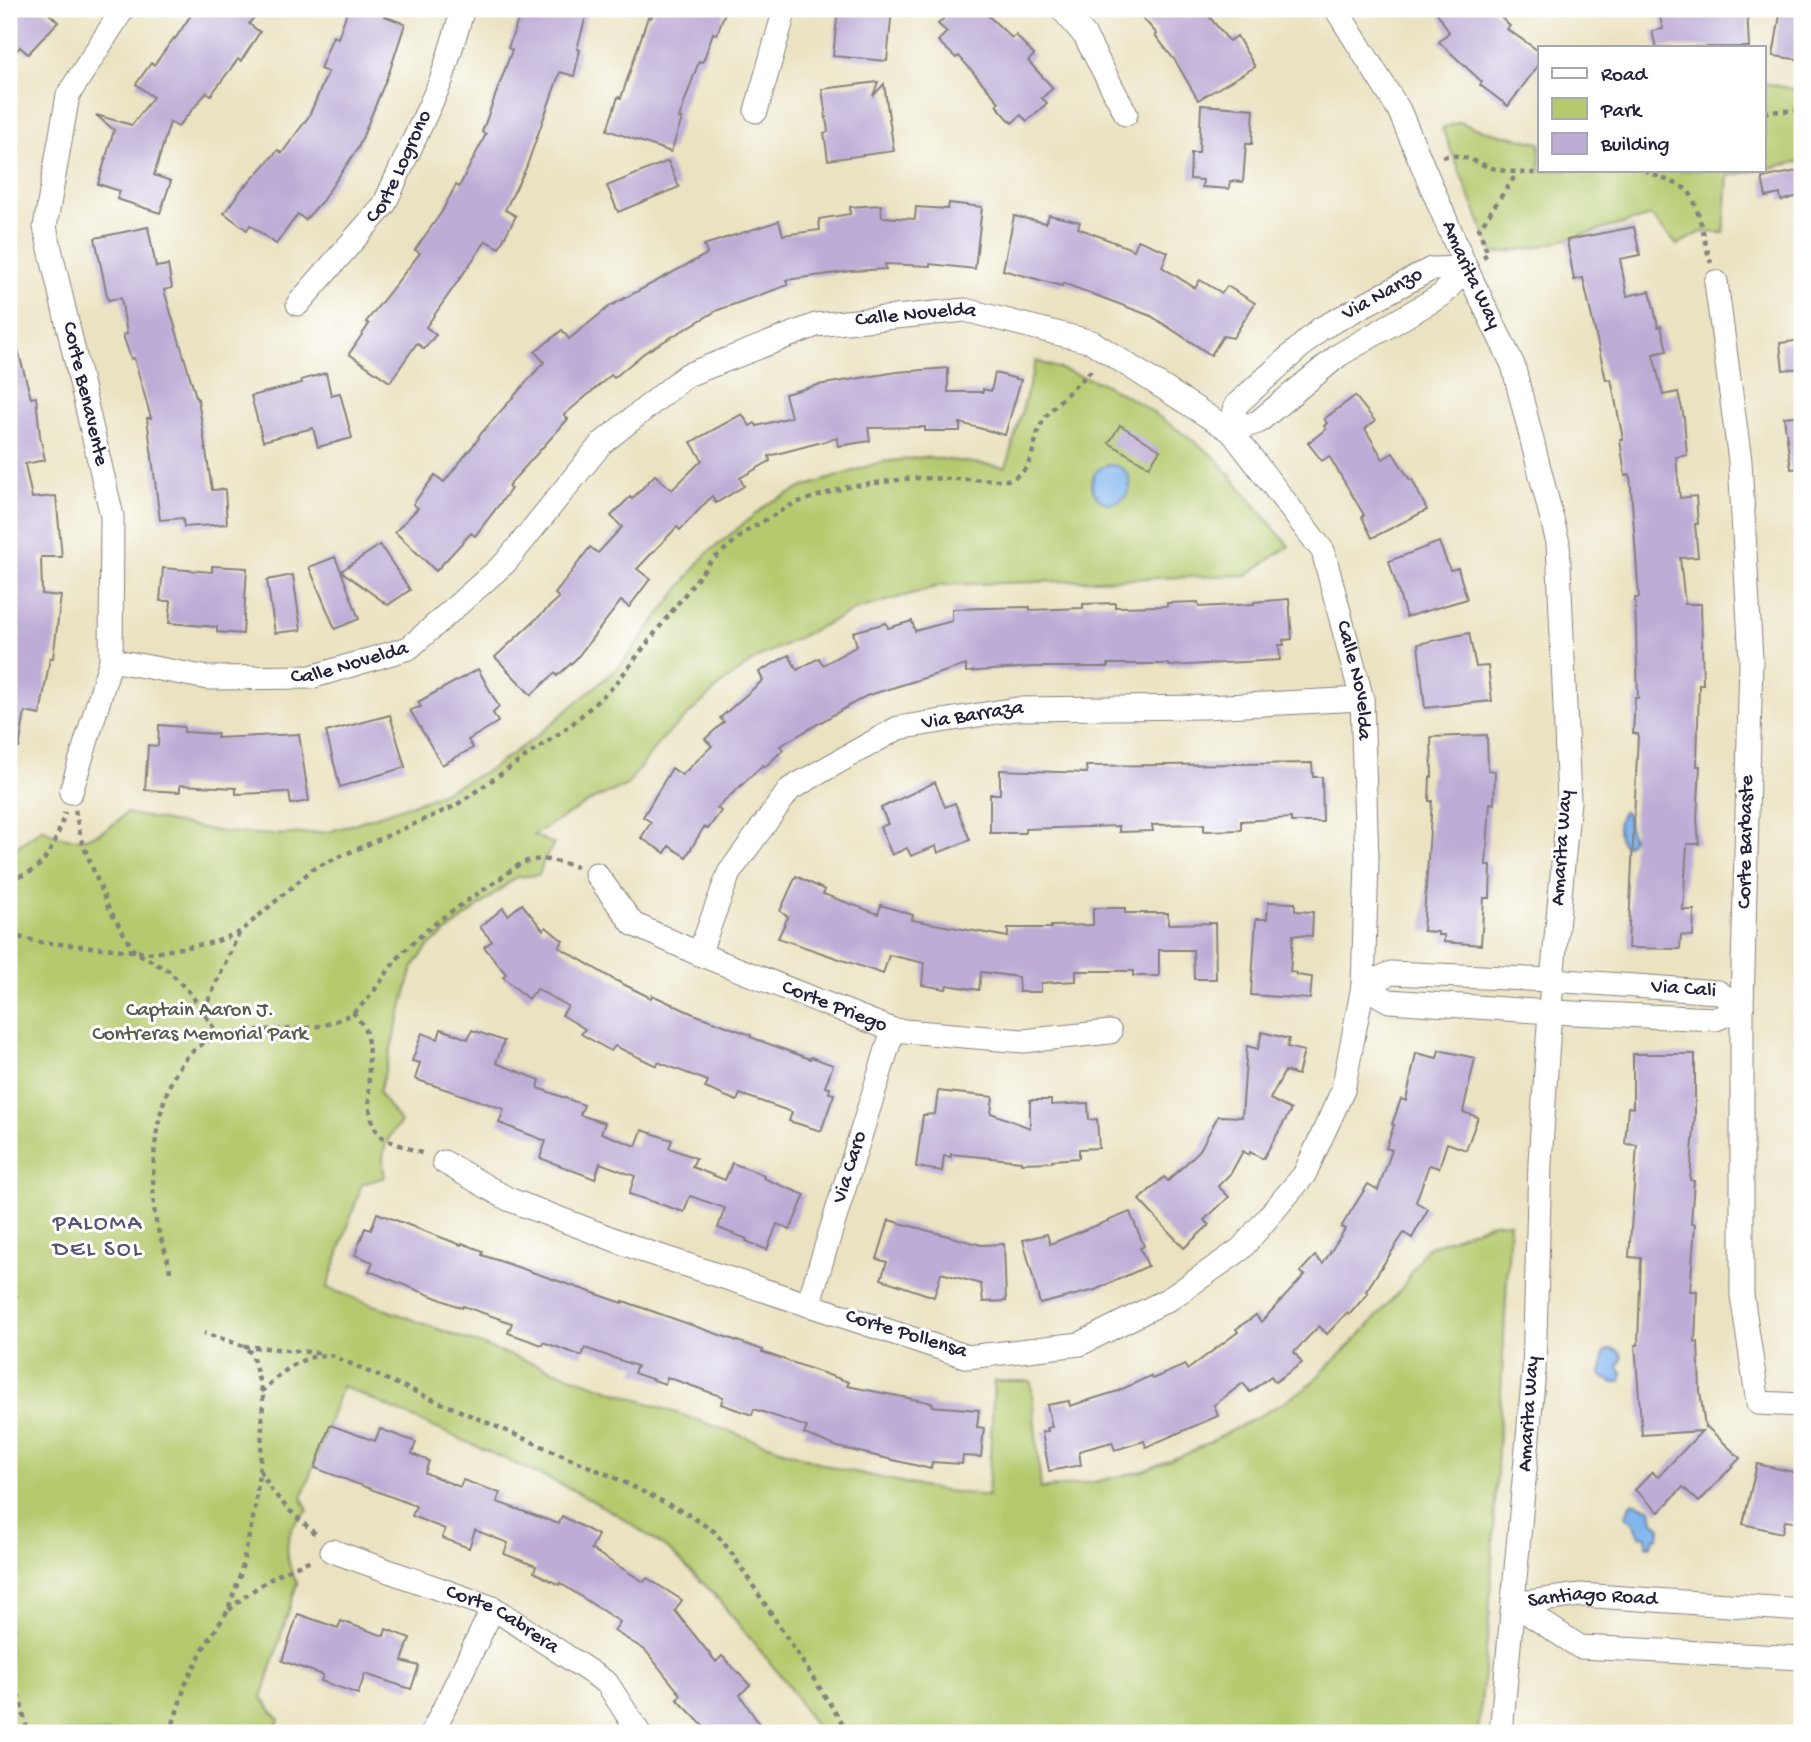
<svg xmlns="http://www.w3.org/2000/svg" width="1811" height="1742" font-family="'Gochi Hand',sans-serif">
  <rect width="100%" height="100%" fill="#fff"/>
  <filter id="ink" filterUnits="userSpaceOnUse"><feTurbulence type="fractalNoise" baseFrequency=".0143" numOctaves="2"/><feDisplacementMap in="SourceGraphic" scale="14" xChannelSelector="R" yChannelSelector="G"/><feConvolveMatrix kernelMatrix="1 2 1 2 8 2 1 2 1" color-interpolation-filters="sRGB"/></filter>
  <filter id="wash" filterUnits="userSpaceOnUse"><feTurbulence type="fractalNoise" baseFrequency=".00686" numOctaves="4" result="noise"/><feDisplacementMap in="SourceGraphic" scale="28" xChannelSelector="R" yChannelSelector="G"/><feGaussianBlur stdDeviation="1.57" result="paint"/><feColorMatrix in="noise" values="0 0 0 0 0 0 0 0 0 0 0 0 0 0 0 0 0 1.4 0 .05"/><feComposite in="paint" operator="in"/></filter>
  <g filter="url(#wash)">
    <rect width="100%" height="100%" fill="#eae2c0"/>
    <g fill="#b5ca6e" stroke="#6c7654" stroke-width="2">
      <polygon points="1764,83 1802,91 1802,161 1764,169"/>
      <polygon points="1459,122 1475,128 1540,143 1540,170 1759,170 1728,176 1724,233 1701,232 1677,245 1651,216 1538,247 1493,254 1442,128"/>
      <path d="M1036,361L1102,383L1139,403L1184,434L1216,458L1289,546L1247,575L942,585L855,610L757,658L724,682L661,740L627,785L594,799L533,835L554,844L544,860L539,875L516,877L428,947L413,967L379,1093L401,1123C384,1139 380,1155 385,1177L362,1184L327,1288L495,1350L835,1468L938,1490L988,1496L994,1381H1031L1041,1489L1093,1482L1143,1471L1191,1452L1263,1414L1305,1389L1364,1331L1402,1288L1426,1248L1492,1223L1510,1222L1489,1620L1478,1733H819L785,1681L713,1593L670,1551L621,1517L569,1488L342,1386L302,1498L308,1511C282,1529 283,1558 297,1583L262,1698L279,1720L275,1733H9V851H11L43,828C73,849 103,837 126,813L222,832L273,835L329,832L430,798L489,770L533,739L620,666L705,555L769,503L804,487L881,462L925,457L1006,467Z"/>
    </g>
    <g fill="#82b6ef" stroke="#526c95" stroke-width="2">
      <circle cx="1111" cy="484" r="19"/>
      <path d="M1623,812L1627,813C1628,821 1628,829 1632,838L1628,845L1623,844C1616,837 1617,820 1623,812Z"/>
      <polygon points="1611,1349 1620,1352 1622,1358 1618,1367 1622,1374 1621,1381 1613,1383 1600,1375 1603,1367 1604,1352"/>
      <polygon points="1634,1502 1651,1509 1653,1521 1661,1527 1658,1538 1654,1538 1650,1546 1646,1545 1646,1537 1640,1536 1633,1522 1626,1517 1630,1504"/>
    </g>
    <g id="blocks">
      <g fill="#bdadd6">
        <polygon points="9,9 44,9 58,22 28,54 20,47 9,59"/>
        <polygon points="195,9 260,9 249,24 260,32 241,61 238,59 211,95 207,92 178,127 170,122 154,175 171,181 160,213 117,199 120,191 98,184 114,130 96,115 132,125 153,97 136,84 151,63 154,65 174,38 175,39"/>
        <polygon points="348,9 387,9 384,16 405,24 390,70 358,148 322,201 305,220 298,214 276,244 250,225 247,230 224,213 245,185 246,186 278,150 282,153 309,116 328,72 320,69 333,36 338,38"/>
        <polygon points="522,9 588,9 577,49 580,50 574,76 560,72 526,168 505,210 516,216 499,248 486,241 426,327 436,335 424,349 417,343 390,382 349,354 369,324 366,322 420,253 415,250 441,213 456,185 459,187 486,134 482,132 512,50 508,48"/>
        <polygon points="655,9 726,9 717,34 713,33 703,62 699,61 679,118 682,119 671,152 607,130 618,97 621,98 648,17 651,18"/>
        <polygon points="838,9 892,9 887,61 833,56"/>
        <polygon points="953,9 981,9 1012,38 1016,35 1034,55 1028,61 1053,88 1042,98 1047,103 1027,121 1021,115 1012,123 996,105 999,102 959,56 956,58 938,41 947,32 938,24"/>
        <polygon points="1135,9 1203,9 1229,41 1237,36 1255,67 1198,100 1176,62 1155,35 1157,34"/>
        <polygon points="1435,9 1492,9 1510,26 1507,29 1540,52 1540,63 1508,106 1480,85 1482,82 1439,42 1449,32"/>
        <polygon points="1693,9 1747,9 1749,47 1656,47 1652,31 1663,29 1660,17"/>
        <polygon points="1781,9 1802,9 1802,60 1773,56"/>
        <polygon points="878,82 873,96 884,84 894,151 828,160 824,133 828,132 822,89"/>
        <polygon points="1201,105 1254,109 1252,144 1246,144 1243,182 1230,181 1229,189 1202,187 1203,180 1190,179 1191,153 1199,153"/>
        <polygon points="668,161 679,187 618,212 607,186"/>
        <polygon points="1802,170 1802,195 1781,201 1780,194 1766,197 1762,178"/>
        <polygon points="949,203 982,207 975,269 930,264 930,266 885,264 886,269 851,271 786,280 788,285 718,310 644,353 614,378 611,375 564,415 568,419 508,486 511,489 475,536 471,533 436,571 395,532 418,508 413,504 435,475 444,482 479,438 478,437 544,362 535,352 562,330 569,339 610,306 707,254 704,245 779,221 783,235 820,230 819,219 850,214 850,207 881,205 882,217 915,219 916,207 948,209"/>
        <polygon points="1049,215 1080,222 1078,228 1134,250 1138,240 1168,252 1162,267 1195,288 1200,280 1222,293 1227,286 1255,303 1233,338 1223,336 1211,355 1151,316 1063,283 1062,286 1003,270 1014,216 1046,223"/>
        <polygon points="148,227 156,267 168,265 172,288 164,290 197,400 198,399 212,490 225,489 227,524 184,527 183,518 160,520 147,418 151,418 134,358 131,359 123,335 127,334 121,298 108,300 95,238"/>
        <polygon points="1634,227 1640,255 1620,259 1627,296 1650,291 1658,327 1661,326 1667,351 1653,354 1663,395 1678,392 1684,418 1687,455 1676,457 1680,498 1696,496 1698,524 1695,524 1698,557 1680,558 1685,604 1701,604 1703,684 1699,684 1697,766 1700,766 1697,819 1699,844 1687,844 1683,910 1694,910 1693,936 1681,935 1680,949 1628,948 1638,734 1633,733 1635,698 1638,698 1635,598 1639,598 1630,475 1625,476 1620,439 1623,439 1611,379 1606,380 1583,278 1574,280 1567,240"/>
        <polygon points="15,339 31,398 36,397 40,436 45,460 25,464 32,498 56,496 62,557 41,557 42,594 61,596 53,658 50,658 40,715 25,712 19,748 9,748 9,340"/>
        <polygon points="1802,340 1802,368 1783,370 1780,343"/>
        <polygon points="948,368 948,392 983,392 983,389 991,391 995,373 1021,380 1005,435 960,423 960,431 925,431 925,427 868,428 870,441 838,446 837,438 769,456 770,461 740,478 744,486 716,503 712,496 680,530 677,527 637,569 650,579 629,607 621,601 576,659 557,676 555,673 531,695 495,657 559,598 555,594 590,547 598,553 622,527 611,516 630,497 632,499 655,475 672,490 702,460 691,442 742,414 750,426 755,423 757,426 791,417 785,394 818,385 897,372"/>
        <polygon points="326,373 331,395 340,393 352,438 318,447 313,428 263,441 251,396 302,383 301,380"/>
        <polygon points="1355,396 1375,421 1365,429 1383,459 1393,453 1410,480 1412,479 1427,510 1372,538 1362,517 1364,515 1329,456 1322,461 1308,443 1326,429 1324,426 1327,423 1324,419"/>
        <polygon points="1802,415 1802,468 1791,469 1784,417"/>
        <polygon points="1120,425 1160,450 1149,467 1109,443"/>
        <polygon points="1439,542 1450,570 1458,568 1467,599 1406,617 1389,561"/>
        <polygon points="380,545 410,590 388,605 341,571 359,619 335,629 309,567 335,557 341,571"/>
        <polygon points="212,566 247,568 243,634 217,632 217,627 169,623 171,601 160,601 163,568 212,572"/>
        <polygon points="293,575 301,630 275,633 267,580"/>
        <polygon points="1289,599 1292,639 1283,640 1284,645 1279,645 1280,660 1169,666 1169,664 1108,664 1108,667 1033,667 966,672 966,665 866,696 780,746 783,750 765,767 763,765 717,808 721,811 708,829 704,827 686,857 669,846 665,853 641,838 651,822 643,817 672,768 682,775 712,746 705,739 724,722 720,718 763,680 759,672 789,655 797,670 819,658 823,665 857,646 853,632 886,623 888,628 912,621 915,631 952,621 952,609 1030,607 1030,610 1083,608 1083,604 1115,603 1115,607 1167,606 1167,603 1198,602 1199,607 1254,604 1254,602"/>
        <polygon points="1469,633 1476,667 1488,666 1492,701 1425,708 1418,644"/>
        <polygon points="478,669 499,707 493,713 498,722 468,740 473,748 442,765 410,710 421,707 418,702"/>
        <polygon points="390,715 405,767 340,787 326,732"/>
        <polygon points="159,725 184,727 184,732 218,734 217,738 299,734 309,801 291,804 289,792 236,794 236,788 180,785 180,792 145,790 148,745 158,746"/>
        <polygon points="1487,735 1488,770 1495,771 1494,804 1490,803 1486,865 1491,865 1490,898 1484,898 1481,945 1444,942 1444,935 1438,935 1438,932 1423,931 1432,801 1429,801 1430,777 1432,777 1431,737"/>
        <polygon points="1312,763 1313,777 1322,777 1323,822 1291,822 1291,818 1241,821 1241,830 1204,831 1204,824 1152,825 1153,831 1119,832 1119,826 1025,829 1025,833 990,833 990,794 1000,794 1000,770 1087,773 1086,766"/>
        <polygon points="935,782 945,807 955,803 970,840 938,853 936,846 911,856 907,848 892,855 880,827 888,824 881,808"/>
        <polygon points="796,876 825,890 823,894 878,914 881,905 913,915 912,920 1008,937 1008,928 1051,928 1051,926 1093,925 1093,908 1125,908 1125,913 1168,913 1168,924 1215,923 1216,979 1194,979 1193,950 1159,950 1159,976 1133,976 1133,971 1076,971 1076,981 1041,983 1041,992 1019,992 1018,977 981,972 979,990 947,985 946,989 922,985 924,963 889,955 883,974 778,938 788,917 780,911"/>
        <polygon points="1268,902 1295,903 1295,911 1313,912 1312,936 1293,935 1290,972 1297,973 1297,975 1312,977 1310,999 1251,995 1256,919 1267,919"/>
        <polygon points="522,904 543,930 546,927 563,941 559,947 613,979 651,998 652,995 691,1013 751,1035 750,1037 810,1059 811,1057 833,1065 825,1087 830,1088 829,1093 834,1094 821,1131 789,1121 792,1112 740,1094 737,1101 705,1088 708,1081 658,1062 657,1066 615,1046 611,1051 581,1034 585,1029 562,1015 568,1006 537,989 528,999 503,977 506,974 484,947 492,941 480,927 503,908 508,915"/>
        <polygon points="441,1029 468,1039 472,1030 504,1041 496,1063 540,1080 538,1088 584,1105 580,1115 605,1123 601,1133 636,1146 642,1130 672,1140 669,1148 696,1158 692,1167 725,1180 732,1163 764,1175 763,1178 805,1195 790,1230 777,1224 767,1250 746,1241 747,1239 718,1228 725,1208 690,1196 684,1212 629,1194 635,1176 600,1163 595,1179 540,1158 546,1141 499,1123 504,1109 415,1079 420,1063 412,1061 422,1033 438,1039"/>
        <polygon points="1262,1032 1289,1039 1287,1047 1304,1051 1298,1075 1285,1071 1270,1099 1291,1110 1263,1159 1250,1152 1249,1155 1243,1151 1231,1173 1218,1186 1229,1197 1204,1220 1209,1225 1184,1248 1139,1200 1164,1177 1168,1181 1200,1150 1218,1116 1242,1117 1247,1046 1258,1049"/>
        <polygon points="1439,1050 1475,1058 1463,1112 1478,1117 1466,1150 1447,1143 1439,1168 1429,1165 1416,1202 1428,1209 1412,1238 1404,1233 1366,1291 1368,1293 1349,1315 1347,1313 1327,1334 1319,1326 1294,1352 1302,1363 1275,1382 1271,1376 1250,1392 1243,1383 1214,1405 1218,1416 1146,1447 1144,1441 1115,1450 1112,1442 1079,1451 1081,1465 1049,1471 1042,1432 1048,1431 1047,1428 1052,1427 1047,1405 1069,1401 1070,1406 1118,1391 1150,1376 1152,1379 1185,1365 1187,1370 1238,1332 1236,1329 1256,1315 1261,1322 1305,1275 1300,1272 1315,1256 1323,1264 1345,1229 1341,1227 1368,1184 1378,1190 1392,1150 1386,1148 1394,1125 1392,1124 1401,1099 1406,1101 1416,1053 1437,1058"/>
        <polygon points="1633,1054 1695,1054 1695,1115 1690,1180 1694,1181 1691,1224 1695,1224 1690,1291 1697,1291 1695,1342 1698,1342 1700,1391 1705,1427 1706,1426 1740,1458 1699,1502 1683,1487 1659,1512 1635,1490 1652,1472 1658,1477 1702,1431 1642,1435 1635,1345 1638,1345 1641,1258 1629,1257 1637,1145 1625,1144 1628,1107 1633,1108"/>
        <polygon points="938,1091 993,1097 991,1113 1030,1128 1030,1100 1051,1100 1051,1105 1088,1103 1089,1120 1097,1119 1099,1148 1079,1149 1079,1158 1052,1160 1052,1162 1021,1163 1021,1161 951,1154 951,1157 944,1156 942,1171 916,1167 923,1115 935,1114"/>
        <polygon points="1130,1212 1144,1246 1140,1248 1148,1266 1095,1290 1040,1304 1023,1240 1047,1234 1050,1244"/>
        <polygon points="377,1213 461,1245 462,1243 483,1251 482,1255 623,1303 623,1301 763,1350 762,1352 849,1382 847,1386 933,1403 932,1406 979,1410 977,1427 984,1428 981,1457 963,1456 962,1464 932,1462 931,1469 838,1447 804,1434 807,1427 754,1409 752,1415 721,1404 723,1397 667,1377 665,1384 634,1373 637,1366 585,1348 582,1356 543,1342 542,1345 508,1333 512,1323 463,1306 462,1308 369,1271 373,1262 355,1255 365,1228 371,1230"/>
        <polygon points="889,1220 981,1245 1004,1244 1006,1301 983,1302 981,1284 941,1273 934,1297 881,1279 887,1262 877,1259"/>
        <polygon points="330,1425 375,1441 380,1429 416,1442 412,1454 429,1461 425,1473 460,1487 463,1480 500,1493 497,1502 559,1524 562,1516 598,1535 591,1549 644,1582 647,1578 682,1600 675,1611 716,1662 722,1656 750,1685 740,1695 765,1733 710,1733 677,1699 681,1695 645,1650 614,1631 620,1622 560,1583 559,1585 534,1572 536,1566 504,1554 508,1543 475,1530 469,1548 442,1538 445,1529 412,1516 416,1506 315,1468"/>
        <polygon points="1757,1464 1802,1474 1802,1523 1785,1521 1782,1533 1743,1524"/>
        <polygon points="298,1614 338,1628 341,1621 384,1636 386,1629 410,1638 402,1661 419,1666 411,1689 365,1674 358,1694 321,1681 323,1675 282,1661"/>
      </g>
    </g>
  </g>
  <g filter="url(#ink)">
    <use href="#blocks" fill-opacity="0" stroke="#86827e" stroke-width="2"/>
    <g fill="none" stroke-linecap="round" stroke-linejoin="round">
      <defs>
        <g id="minor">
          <polyline points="1062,9 1085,36 1126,114"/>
          <path id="s1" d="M1336,9L1399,110L1466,268L1513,365L1558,543L1569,801L1552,980L1540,1162L1534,1371L1501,1733"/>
          <polyline points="756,111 785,9"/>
          <polygon points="1466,268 1442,295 1339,355 1258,422 1231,431 1236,405 1320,329 1431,269"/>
          <polyline points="1716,282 1740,461 1751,660 1742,1008 1742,1295 1758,1403 1802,1405"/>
          <path id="s2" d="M298,304L384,205L441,81L463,9"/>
          <path id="s3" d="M111,660L208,678L311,677L409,648L505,563L601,444L687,375L816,325L965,310L1092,342L1231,431L1323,551L1362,699L1367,861L1363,986L1343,1090L1304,1175L1241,1249L1171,1298L1080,1344L968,1357L644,1251L508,1199L444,1162"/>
          <polyline points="71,792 111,660 112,516 45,227 68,95 123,9"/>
          <path id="s4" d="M596,874L633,924L699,954L893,1030L1023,1041L1110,1032"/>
          <path id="s5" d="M699,954L729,873L790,789L898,728L1016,709L1205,707L1362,699"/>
          <path id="s6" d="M1363,986L1391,973L1552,980L1718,992L1742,1008"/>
          <polyline points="1363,986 1389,1001 1550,1012 1716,1019 1742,1008"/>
          <path id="s7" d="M808,1305L893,1030"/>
          <path id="s8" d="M332,1551L493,1608L607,1683L639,1733"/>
          <polyline points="1514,1604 1580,1647 1802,1658"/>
          <path id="s9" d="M1514,1604L1580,1595L1802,1610"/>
          <polyline points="432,1733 493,1608"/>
        </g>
      </defs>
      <use href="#minor" stroke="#86827e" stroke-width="25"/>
      <g stroke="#86827e" stroke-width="4.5" stroke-dasharray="5 5" stroke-linecap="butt">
        <polyline points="1764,112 1802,110"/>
        <path d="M1443,157C1461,151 1478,165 1496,169C1515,173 1538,175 1557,170"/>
        <path d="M1645,170C1658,178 1673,181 1686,189C1698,197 1705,247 1711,263"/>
        <polyline points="1483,257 1488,254 1479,229 1517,173"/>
        <polyline points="75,810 81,839 108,907 134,951 169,971 190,993 206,1016"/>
        <path d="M9,877C44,878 57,840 65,812"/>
        <path d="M9,935L40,942L153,953L215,942L240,932L314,868L455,806L571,725L614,686L710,562L748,530L795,503L847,487L912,478L1007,480C1039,471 1029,441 1045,418C1058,399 1079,385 1094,367"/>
        <path d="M353,1012C357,1017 362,1024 365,1030C376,1060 357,1122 386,1140L424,1154"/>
        <polyline points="219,1037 206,1016 206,1006 239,933"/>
        <path d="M170,1272C168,1253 158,1236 155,1216C150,1174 154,1109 177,1071C215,1007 287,1044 341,1019C368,1008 380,979 398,958C428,925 458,907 494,883C503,877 514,866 525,862C541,856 561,862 577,867"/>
        <polyline points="9,1278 17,1297"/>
        <polyline points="244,1346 319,1353"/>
        <path d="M261,1392C282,1372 300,1355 330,1355L611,1476L686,1513L715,1532L733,1555L849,1733"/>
        <polyline points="260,1470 272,1491 289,1510 318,1536"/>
        <path d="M229,1610C257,1585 279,1572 314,1559"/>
        <polyline points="9,1666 20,1700 28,1733"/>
        <polyline points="170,1733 186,1683 203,1649 227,1612 240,1576 255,1509 261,1454 263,1396 252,1354 244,1346 204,1333"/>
      </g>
      <use href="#minor" stroke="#fff" stroke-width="23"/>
    </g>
  </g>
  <g text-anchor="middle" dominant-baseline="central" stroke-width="6" stroke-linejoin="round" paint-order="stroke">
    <g font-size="21" fill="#22223b" stroke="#fff">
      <text stroke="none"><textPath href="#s2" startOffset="172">Corte Logrono</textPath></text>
      <text stroke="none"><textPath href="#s1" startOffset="299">Amarita Way</textPath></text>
      <text transform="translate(1383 295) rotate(-29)">Via Nanzo</text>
      <text stroke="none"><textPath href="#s3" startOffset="934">Calle Novelda</textPath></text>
      <text transform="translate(84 394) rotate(77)">Corte Benavente</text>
      <text stroke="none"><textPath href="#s3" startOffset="242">Calle Novelda</textPath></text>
      <text stroke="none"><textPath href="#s3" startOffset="1564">Calle Novelda</textPath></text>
      <text stroke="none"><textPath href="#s5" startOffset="390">Via Barraza</textPath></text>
      <text transform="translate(1747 842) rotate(-89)">Corte Barbaste</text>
      <text transform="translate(1563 848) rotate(-86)">Amarita Way</text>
      <text stroke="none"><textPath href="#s6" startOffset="324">Via Cali</textPath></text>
      <text stroke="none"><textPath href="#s4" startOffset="280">Corte Priego</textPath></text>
      <text stroke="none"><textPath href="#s7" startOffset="144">Via Caro</textPath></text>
      <text transform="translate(906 1335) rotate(17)">Corte Pollensa</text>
      <text transform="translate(1530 1414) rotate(-86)">Amarita Way</text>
      <text stroke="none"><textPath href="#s9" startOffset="79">Santiago Road</textPath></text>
      <text stroke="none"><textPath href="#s8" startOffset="184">Corte Cabrera</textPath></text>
    </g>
    <g font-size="21" fill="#555d4d" stroke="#fff">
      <text x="200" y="1011">Captain Aaron J.<tspan x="200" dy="24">Contreras Memorial Park</tspan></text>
    </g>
    <g font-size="23" letter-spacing="2" fill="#585371" stroke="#fff">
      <text x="98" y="1224">PALOMA<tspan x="98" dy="26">DEL SOL</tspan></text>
    </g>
  </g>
  <rect width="1811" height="1742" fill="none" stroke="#fff" stroke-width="35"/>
  <rect x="1538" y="46" width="228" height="126" fill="#ffffff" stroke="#a7a7b1" stroke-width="2"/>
  <rect x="1552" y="68" width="35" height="10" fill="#ffffff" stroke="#a7a7b1" stroke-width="2"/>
  <text x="1601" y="80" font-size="21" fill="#22223b">Road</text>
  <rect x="1552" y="98" width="35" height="21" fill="#b5ca6e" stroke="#a7a7b1" stroke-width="2"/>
  <text x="1601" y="116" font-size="21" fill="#22223b">Park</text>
  <rect x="1552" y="133" width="35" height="21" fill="#bdadd6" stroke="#a7a7b1" stroke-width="2"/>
  <text x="1601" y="150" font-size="21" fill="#22223b">Building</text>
</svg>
